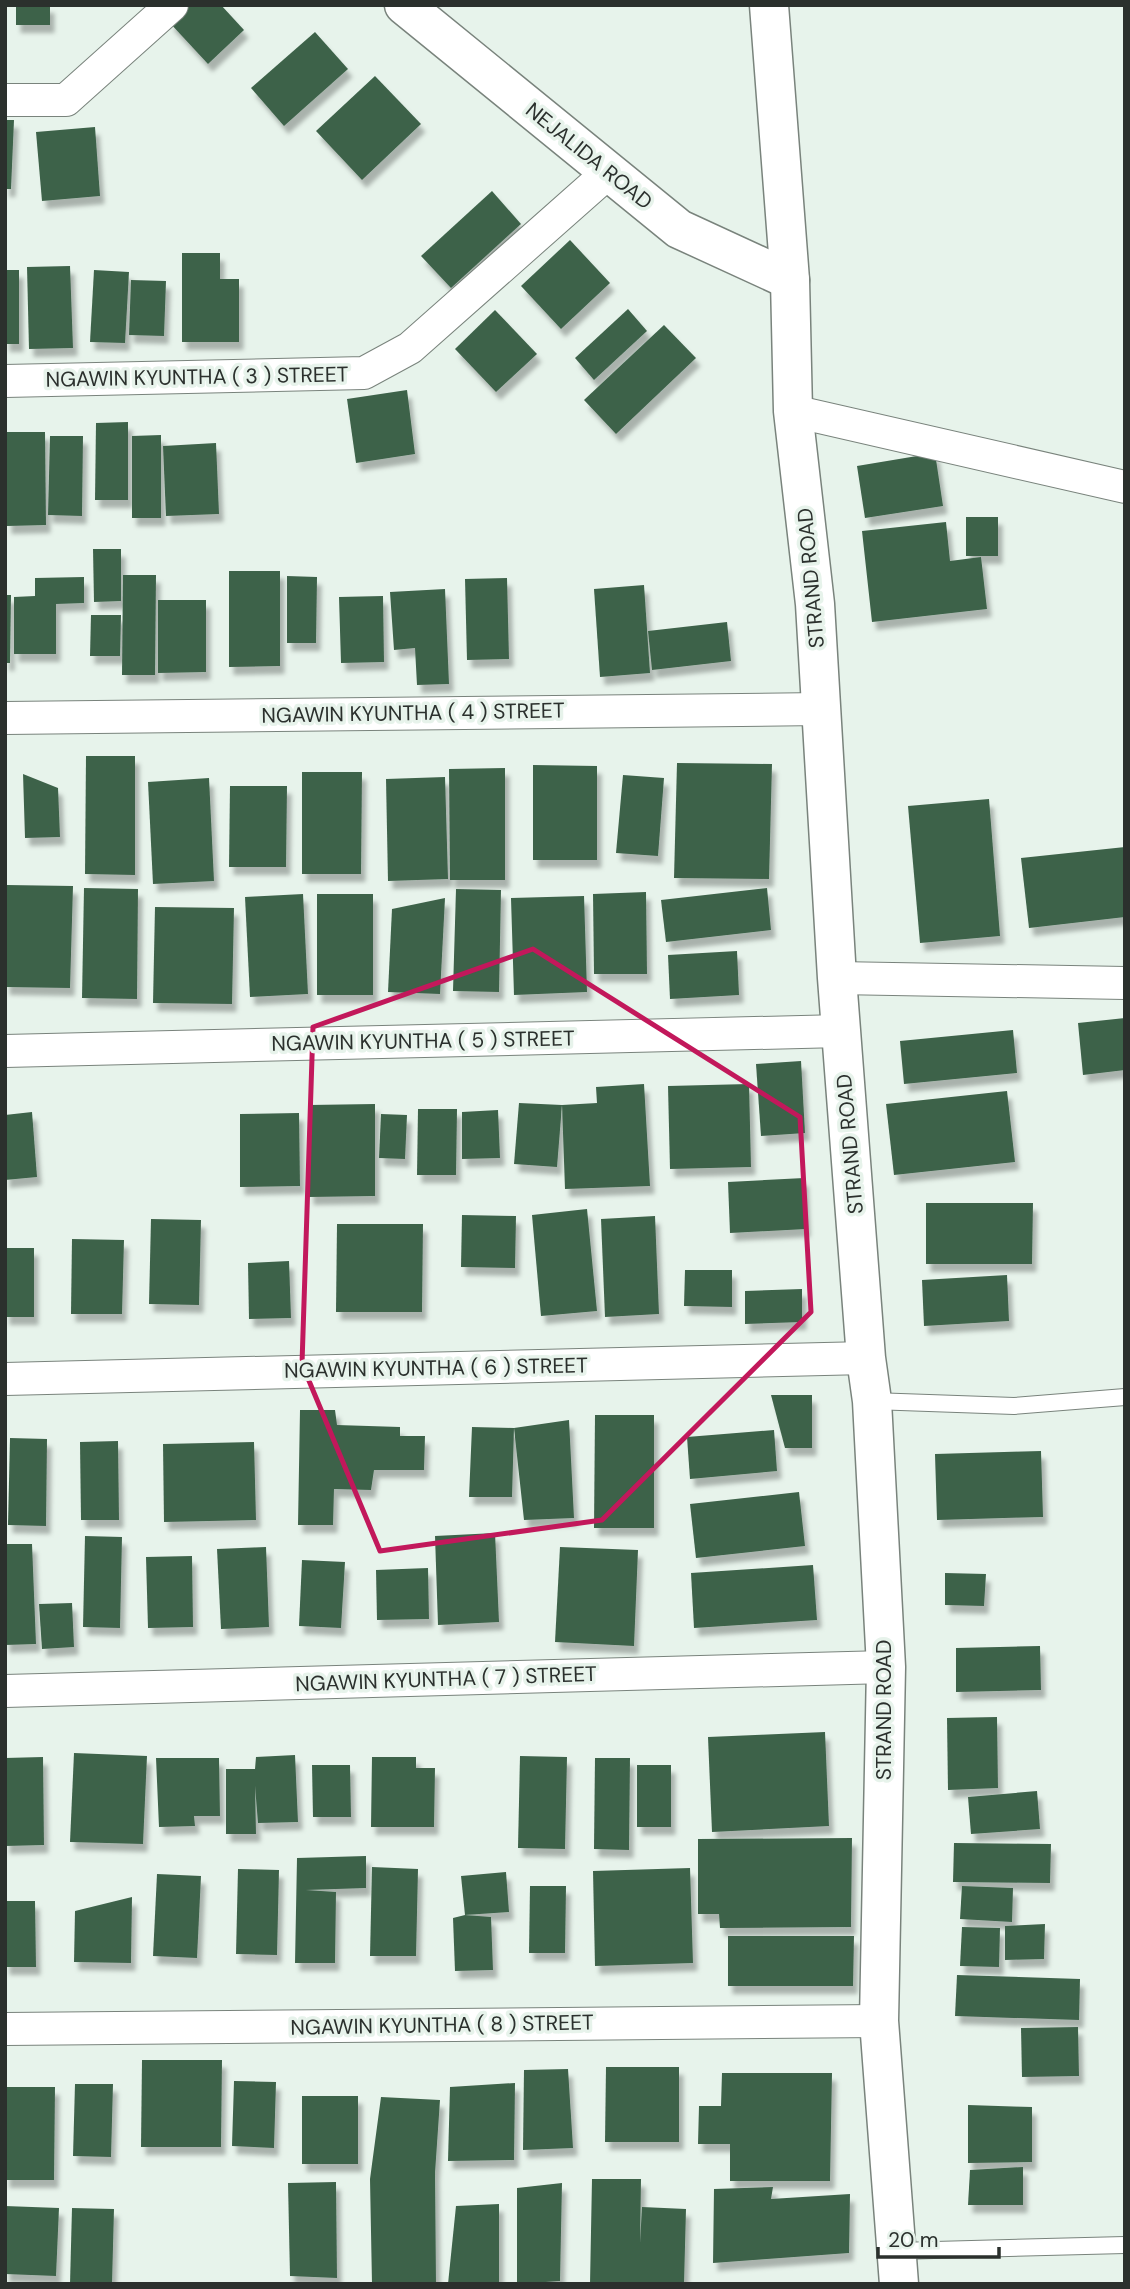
<svg xmlns="http://www.w3.org/2000/svg" width="1130" height="2289" font-family="'DM Sans',sans-serif">
  <defs>
    <filter id="shadow"><feDropShadow dx="4.5" dy="8" stdDeviation="2" flood-color="#0004"/></filter>
  </defs>
  <rect width="100%" height="100%" fill="#e7f3eb"/>
  <g fill="#3e624a" filter="url(#shadow)">
    <rect x="16" y="5" width="34" height="20"/>
    <polygon points="187,5 221,5 244,30 208,64 169,22"/>
    <polygon points="315,32 348,69 284,126 251,88"/>
    <polygon points="375,76 421,124 362,180 316,131"/>
    <polygon points="5,120 14,120 11,189 5,189"/>
    <polygon points="95,127 100,196 42,201 36,132"/>
    <polygon points="492,191 521,224 451,288 421,256"/>
    <polygon points="570,240 610,283 561,329 521,286"/>
    <polygon points="182,253 220,253 220,279 239,279 239,342 182,342"/>
    <polygon points="70,266 73,348 29,349 27,267"/>
    <rect x="5" y="270" width="14" height="74"/>
    <polygon points="94,270 129,272 125,343 90,342"/>
    <polygon points="131,280 166,281 164,336 129,335"/>
    <polygon points="628,309 647,331 594,380 575,358"/>
    <polygon points="495,310 537,354 496,392 455,349"/>
    <polygon points="664,325 696,358 616,434 584,400"/>
    <polygon points="407,390 415,454 356,463 347,399"/>
    <polygon points="128,422 128,500 95,500 96,423"/>
    <polygon points="6,432 45,432 46,525 7,526"/>
    <polygon points="161,435 161,518 132,518 132,436"/>
    <polygon points="50,436 83,436 82,516 48,515"/>
    <polygon points="216,443 219,514 166,516 163,446"/>
    <polygon points="935,453 943,506 865,518 857,466"/>
    <rect x="966" y="517" width="32" height="39"/>
    <polygon points="946,522 950,561 981,557 987,609 872,622 862,531"/>
    <polygon points="93,549 121,549 121,601 94,602"/>
    <polygon points="229,571 280,571 280,666 229,667"/>
    <polygon points="123,575 156,575 155,675 122,675"/>
    <polygon points="287,576 317,577 316,643 287,643"/>
    <polygon points="84,577 84,603 56,604 56,654 14,654 14,597 35,596 35,578"/>
    <polygon points="507,578 509,659 467,660 465,579"/>
    <polygon points="644,585 650,673 600,677 594,589"/>
    <polygon points="445,589 449,684 417,685 415,648 394,650 390,592"/>
    <polygon points="5,595 11,595 10,663 5,663"/>
    <polygon points="383,596 384,662 341,663 339,597"/>
    <polygon points="158,600 206,600 206,672 158,673"/>
    <polygon points="91,615 121,615 120,656 90,656"/>
    <polygon points="727,622 731,661 652,670 648,631"/>
    <polygon points="86,756 135,756 135,875 85,874"/>
    <polygon points="677,763 772,764 769,879 674,878"/>
    <polygon points="533,765 597,766 597,860 533,860"/>
    <polygon points="505,768 505,880 450,880 449,769"/>
    <polygon points="302,772 362,772 361,874 302,874"/>
    <polygon points="23,774 58,788 60,837 25,838"/>
    <polygon points="623,775 664,778 658,856 616,853"/>
    <polygon points="445,777 448,879 388,881 386,779"/>
    <polygon points="209,778 214,881 153,884 148,782"/>
    <polygon points="230,786 287,786 286,867 229,867"/>
    <polygon points="989,799 1000,936 920,943 908,806"/>
    <polygon points="1125,847 1125,917 1029,928 1021,858"/>
    <polygon points="7,885 73,886 70,988 5,987"/>
    <polygon points="84,888 138,889 137,999 82,998"/>
    <polygon points="767,888 771,930 666,942 661,900"/>
    <polygon points="456,889 501,890 499,992 453,991"/>
    <polygon points="646,892 647,974 594,974 593,894"/>
    <polygon points="303,894 308,994 250,997 245,897"/>
    <rect x="317" y="894" width="56" height="101"/>
    <polygon points="584,896 587,992 514,995 511,898"/>
    <polygon points="445,898 440,994 388,992 392,909"/>
    <polygon points="155,907 234,908 232,1004 153,1003"/>
    <polygon points="737,951 739,995 670,999 668,955"/>
    <polygon points="1125,1018 1125,1070 1083,1075 1078,1023"/>
    <polygon points="1013,1030 1017,1073 904,1084 900,1041"/>
    <polygon points="801,1061 805,1133 761,1136 756,1064"/>
    <polygon points="644,1084 650,1186 565,1189 562,1105 597,1103 596,1087"/>
    <polygon points="749,1084 751,1167 670,1169 668,1086"/>
    <polygon points="1007,1091 1015,1162 894,1175 886,1104"/>
    <polygon points="519,1103 562,1105 557,1167 514,1164"/>
    <polygon points="375,1104 375,1196 309,1197 309,1105"/>
    <polygon points="418,1109 457,1109 456,1175 417,1175"/>
    <polygon points="498,1110 500,1158 462,1159 462,1112"/>
    <polygon points="32,1112 37,1177 5,1180 5,1115"/>
    <polygon points="299,1113 300,1186 240,1187 240,1114"/>
    <polygon points="381,1114 407,1115 405,1159 379,1158"/>
    <polygon points="804,1178 806,1229 730,1233 728,1182"/>
    <polygon points="926,1203 1033,1203 1032,1264 926,1264"/>
    <polygon points="587,1209 597,1311 541,1316 532,1215"/>
    <polygon points="462,1215 516,1216 515,1268 461,1267"/>
    <polygon points="655,1216 659,1314 605,1317 601,1219"/>
    <polygon points="151,1219 201,1220 199,1305 149,1304"/>
    <polygon points="337,1224 423,1224 422,1312 336,1312"/>
    <polygon points="72,1239 124,1240 122,1314 71,1314"/>
    <rect x="5" y="1248" width="29" height="69"/>
    <polygon points="289,1261 291,1318 249,1319 248,1263"/>
    <polygon points="685,1270 732,1270 732,1307 684,1306"/>
    <polygon points="1007,1275 1009,1321 924,1326 922,1280"/>
    <polygon points="802,1289 802,1322 745,1324 745,1291"/>
    <polygon points="771,1395 812,1395 812,1448 785,1448"/>
    <polygon points="300,1410 335,1410 337,1425 400,1427 400,1436 425,1436 424,1470 374,1470 371,1490 334,1489 333,1525 298,1525"/>
    <polygon points="595,1415 654,1415 654,1528 594,1528"/>
    <polygon points="569,1420 574,1518 524,1520 514,1428 512,1497 469,1497 472,1427 514,1428"/>
    <polygon points="774,1430 777,1471 690,1479 687,1437"/>
    <polygon points="10,1438 47,1439 46,1526 8,1525"/>
    <polygon points="118,1441 119,1520 81,1520 80,1442"/>
    <polygon points="254,1442 256,1520 164,1522 163,1444"/>
    <polygon points="1041,1451 1043,1517 937,1520 935,1454"/>
    <polygon points="799,1492 805,1546 696,1558 690,1504"/>
    <polygon points="495,1533 499,1622 438,1625 435,1536"/>
    <polygon points="85,1536 122,1537 120,1628 83,1627"/>
    <polygon points="5,1544 32,1544 36,1644 5,1645"/>
    <polygon points="266,1547 269,1627 221,1629 217,1549"/>
    <polygon points="560,1547 638,1550 634,1646 555,1642"/>
    <polygon points="192,1556 193,1627 148,1628 146,1557"/>
    <polygon points="302,1560 345,1562 341,1628 299,1626"/>
    <polygon points="813,1565 817,1620 694,1628 691,1573"/>
    <polygon points="428,1568 429,1619 377,1620 376,1570"/>
    <polygon points="945,1573 986,1574 984,1606 945,1605"/>
    <polygon points="72,1603 74,1647 42,1649 39,1604"/>
    <polygon points="1040,1646 1041,1690 956,1692 956,1648"/>
    <polygon points="997,1717 998,1788 948,1790 947,1718"/>
    <polygon points="825,1732 829,1826 712,1832 708,1737"/>
    <polygon points="74,1753 147,1756 143,1844 70,1842"/>
    <polygon points="295,1755 298,1822 258,1823 255,1786 256,1834 226,1834 226,1769 255,1769 256,1757"/>
    <polygon points="520,1756 567,1757 565,1849 518,1848"/>
    <polygon points="43,1757 44,1845 5,1846 5,1758"/>
    <polygon points="372,1757 416,1757 416,1768 435,1768 434,1827 371,1827"/>
    <polygon points="156,1758 219,1758 220,1816 194,1816 195,1826 159,1827"/>
    <polygon points="595,1758 630,1758 629,1850 594,1849"/>
    <polygon points="312,1765 350,1765 351,1817 313,1817"/>
    <rect x="637" y="1765" width="34" height="62"/>
    <polygon points="1037,1791 1040,1829 971,1834 968,1797"/>
    <polygon points="852,1838 851,1927 720,1928 719,1914 698,1914 698,1839"/>
    <polygon points="954,1843 1051,1844 1050,1883 953,1882"/>
    <polygon points="366,1856 366,1888 306,1890 336,1892 335,1963 295,1963 297,1858"/>
    <polygon points="372,1867 418,1869 416,1956 370,1956"/>
    <polygon points="690,1868 693,1963 595,1966 593,1871"/>
    <polygon points="238,1869 279,1870 277,1955 236,1954"/>
    <polygon points="506,1872 509,1912 465,1915 461,1876"/>
    <polygon points="157,1874 201,1876 197,1958 153,1956"/>
    <polygon points="530,1886 566,1886 565,1953 529,1953"/>
    <polygon points="962,1886 1013,1888 1012,1922 960,1919"/>
    <polygon points="132,1897 131,1963 74,1962 75,1911"/>
    <polygon points="5,1901 35,1901 36,1967 5,1967"/>
    <polygon points="465,1915 491,1917 493,1970 455,1971 453,1918"/>
    <polygon points="1045,1924 1044,1959 1005,1960 1005,1926"/>
    <polygon points="962,1927 1000,1928 999,1967 960,1966"/>
    <polygon points="728,1936 854,1936 853,1986 728,1986"/>
    <polygon points="957,1975 1080,1979 1079,2020 955,2016"/>
    <polygon points="1078,2027 1079,2076 1022,2077 1021,2028"/>
    <polygon points="142,2060 222,2060 221,2147 141,2147"/>
    <polygon points="606,2067 679,2067 679,2142 605,2142"/>
    <polygon points="568,2069 573,2148 523,2150 524,2070"/>
    <polygon points="722,2073 832,2073 830,2181 730,2181 730,2144 698,2144 699,2106 721,2106"/>
    <polygon points="234,2081 276,2082 274,2148 232,2146"/>
    <polygon points="515,2083 514,2160 448,2161 450,2087"/>
    <polygon points="75,2084 113,2084 111,2157 73,2156"/>
    <polygon points="5,2087 55,2087 54,2180 5,2180"/>
    <rect x="302" y="2096" width="56" height="68"/>
    <polygon points="381,2097 440,2100 435,2173 436,2284 372,2284 370,2179"/>
    <polygon points="968,2105 1032,2107 1032,2162 968,2163"/>
    <polygon points="1023,2167 1023,2205 968,2205 970,2170"/>
    <polygon points="592,2179 641,2179 640,2243 642,2207 686,2209 684,2284 590,2284"/>
    <polygon points="336,2182 337,2278 290,2276 288,2183"/>
    <polygon points="562,2183 560,2281 517,2284 517,2188"/>
    <polygon points="773,2187 771,2199 850,2194 849,2253 713,2263 714,2189"/>
    <polygon points="499,2204 499,2284 448,2284 456,2206"/>
    <polygon points="5,2206 59,2208 56,2276 5,2274"/>
    <polygon points="72,2208 114,2209 112,2284 70,2284"/>
  </g>
  <g fill="none" stroke-linecap="round" stroke-linejoin="round">
    <defs>
      <g id="lane">
        <polyline points="872,1401 1014,1406 1125,1397"/>
        <polyline points="897,2251 1125,2245"/>
      </g>
      <g id="street">
        <polyline points="5,100 66,100 172,5"/>
        <polyline points="5,381 364,373 410,348 610,171"/>
        <polyline points="793,411 1125,487"/>
        <polyline points="5,718 821,709"/>
        <polyline points="837,978 1125,983"/>
        <polyline points="5,1051 841,1031"/>
        <polyline points="5,1379 866,1358"/>
        <polyline points="5,1691 886,1667"/>
        <polyline points="5,2029 879,2021"/>
      </g>
      <g id="secondary">
        <polyline points="404,5 679,229 790,280"/>
        <polyline points="769,5 790,280 793,411 815,604 837,978 866,1358 872,1401 886,1667 879,2021 899,2284"/>
      </g>
    </defs>
    <use href="#lane" stroke="#79837c" stroke-width="18"/>
    <use href="#street" stroke="#79837c" stroke-width="34"/>
    <use href="#secondary" stroke="#79837c" stroke-width="41"/>
    <use href="#lane" stroke="#fff" stroke-width="16"/>
    <use href="#street" stroke="#fff" stroke-width="32"/>
    <use href="#secondary" stroke="#fff" stroke-width="38"/>
  </g>
  <path fill="none" stroke="#c2185b" stroke-width="5" stroke-linejoin="round" d="M533,949L800,1117L811,1312L602,1520L380,1551L302,1364L313,1027Z"/>
  <g text-anchor="middle" dominant-baseline="central" stroke-width="7" stroke-linejoin="round" paint-order="stroke">
    <g font-size="21" fill="#2b302d" stroke="#e7f3eb">
      <text transform="translate(589 156) rotate(39)">NEJALIDA ROAD</text>
      <text transform="translate(197 377) rotate(-1)">NGAWIN KYUNTHA ( 3 ) STREET</text>
      <text transform="translate(811 578) rotate(-95)">STRAND ROAD</text>
      <text transform="translate(413 713) rotate(-1)">NGAWIN KYUNTHA ( 4 ) STREET</text>
      <text transform="translate(423 1041) rotate(-1)">NGAWIN KYUNTHA ( 5 ) STREET</text>
      <text transform="translate(850 1144) rotate(-95)">STRAND ROAD</text>
      <text transform="translate(436 1368) rotate(-1)">NGAWIN KYUNTHA ( 6 ) STREET</text>
      <text transform="translate(446 1679) rotate(-2)">NGAWIN KYUNTHA ( 7 ) STREET</text>
      <text transform="translate(884 1710) rotate(-90)">STRAND ROAD</text>
      <text transform="translate(442 2025) rotate(-1)">NGAWIN KYUNTHA ( 8 ) STREET</text>
    </g>
  </g>
  <rect width="1130" height="2289" fill="none" stroke="#2b302d" stroke-width="14"/>
  <path d="M878 2247v10h121v-10" fill="none" stroke="#2b302d" stroke-width="3.5"/>
  <text x="888" y="2247" font-size="21" fill="#2b302d" stroke="#e7f3eb" stroke-width="5" paint-order="stroke">20 m</text>
</svg>
